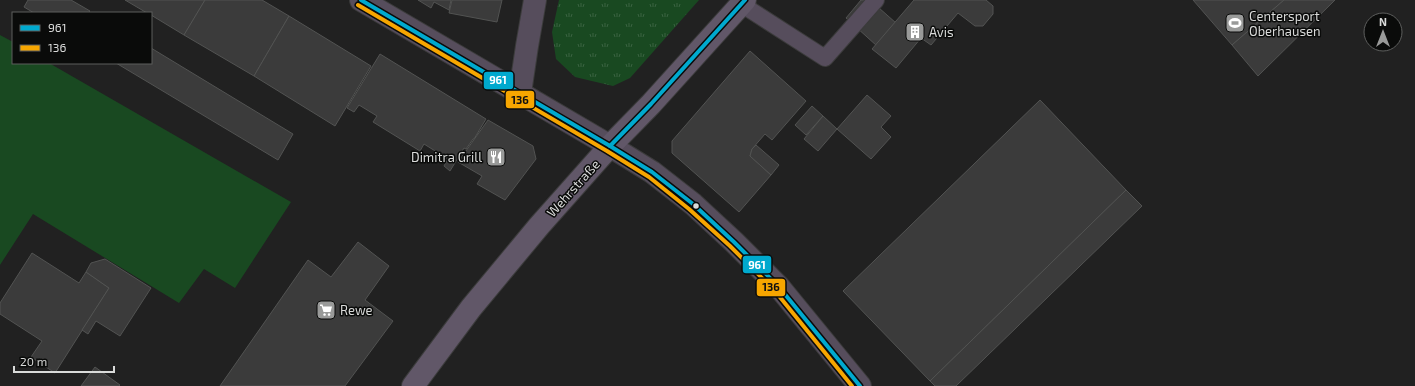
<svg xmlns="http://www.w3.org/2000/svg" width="1415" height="386" font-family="'Exo 2',sans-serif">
  <defs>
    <pattern id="park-tufts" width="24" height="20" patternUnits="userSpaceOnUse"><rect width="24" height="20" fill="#194921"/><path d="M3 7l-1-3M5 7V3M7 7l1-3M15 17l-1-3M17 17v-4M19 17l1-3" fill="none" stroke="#3a6341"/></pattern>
  </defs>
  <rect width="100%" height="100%" fill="#212121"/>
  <polygon fill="#194921" points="0,35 13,42 13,63 49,63 291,202 235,288 204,269 179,303 33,214 0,265"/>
  <polygon fill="url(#park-tufts)" points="559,0 699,0 630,78 613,86 575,77 556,59 552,32"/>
  <g fill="#3b3b3b" stroke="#525352">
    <polygon points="28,0 71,0 90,11 88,13 34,13 24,7"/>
    <polygon points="125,0 205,0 184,35 151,15 151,13 147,13"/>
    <polygon points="205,0 262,0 289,16 254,76 184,35"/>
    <polygon points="418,0 451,0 449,10 434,2 431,8"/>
    <polygon points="452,0 502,0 497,22 449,13"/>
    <polygon points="861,0 870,0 896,23 877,46 846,18"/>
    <polygon points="914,0 986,0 993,6 993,14 983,26 975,26 958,13 931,45 921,38 896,68 872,49"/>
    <polygon points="1193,0 1284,0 1232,45"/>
    <polygon points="1284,0 1335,0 1258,76 1232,45"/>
    <polygon points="289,16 371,66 335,126 254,76"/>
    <polygon points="151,48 293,134 278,160 116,63 151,63"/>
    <polygon points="750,51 806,101 772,140 765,134 752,149 750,156 771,175 739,212 672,153 672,141"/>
    <polygon points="380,54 486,119 474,139 473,139 466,149 464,148 450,171 444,166 448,159 424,144 420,151 373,122 377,116 359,105 354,112 347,108"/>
    <polygon points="867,95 891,116 881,127 891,137 871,159 837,129"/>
    <polygon points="1040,100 1126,190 930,381 843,291"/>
    <polygon points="812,106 823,116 806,135 795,125"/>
    <polygon points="823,116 837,129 818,151 804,139"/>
    <polygon points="488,120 533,146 536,159 505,200 477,184 482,176 458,162"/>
    <polygon points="756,145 779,165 771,175 750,156 752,149"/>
    <polygon points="1126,190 1142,206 956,386 935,386 930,381"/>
    <polygon points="358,242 389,266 365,300 393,321 345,386 220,386 308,260 331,277"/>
    <polygon points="32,253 79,283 86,272 109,288 55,373 31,357 42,341 0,314 0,303"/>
    <polygon points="105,259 151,288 120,336 96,321 88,334 82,330 109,288 86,272 91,263"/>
    <polygon points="95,367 120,385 119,386 81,386"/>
  </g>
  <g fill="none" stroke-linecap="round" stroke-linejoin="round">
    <defs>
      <polyline id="lane" points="741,4 825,58 876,0"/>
      <g id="street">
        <polyline points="361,0 610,146 652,172 693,204 734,242 779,287 860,386"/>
        <polyline points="520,93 527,46 535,0"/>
      </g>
      <polyline id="secondary" points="413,386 471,308 539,226 610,146 651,104 745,0"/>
    </defs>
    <use href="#lane" stroke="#3b3b3b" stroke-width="18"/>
    <use href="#street" stroke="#3b3b3b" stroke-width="24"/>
    <use href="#secondary" stroke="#3b3b3b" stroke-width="24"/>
    <use href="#lane" stroke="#564d5c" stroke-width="16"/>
    <use href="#street" stroke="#564d5c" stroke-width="22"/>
    <use href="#secondary" stroke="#615768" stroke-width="22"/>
    <defs>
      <g id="bus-1">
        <polyline points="361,0 610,146 652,172 693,204 734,242 779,287 860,386"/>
        <polyline points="610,146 651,104 745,0"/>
      </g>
      <polyline id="bus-2" points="358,5 607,151 649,177 689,209 730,246 775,291 852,386"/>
    </defs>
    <use href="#bus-1" stroke="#0a0b0a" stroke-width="7"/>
    <use href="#bus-2" stroke="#0a0b0a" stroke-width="7"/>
    <use href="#bus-1" stroke="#00a9ce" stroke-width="4"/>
    <use href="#bus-2" stroke="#f7a600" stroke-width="4"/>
  </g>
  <defs>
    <symbol id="stadium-square" viewBox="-11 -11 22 22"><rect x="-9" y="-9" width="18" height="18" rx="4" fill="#999a99" stroke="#0a0b0a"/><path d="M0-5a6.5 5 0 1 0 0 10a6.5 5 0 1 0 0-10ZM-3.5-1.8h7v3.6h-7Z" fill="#fff"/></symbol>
    <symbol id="building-square" viewBox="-11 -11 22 22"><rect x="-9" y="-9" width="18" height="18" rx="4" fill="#999a99" stroke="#0a0b0a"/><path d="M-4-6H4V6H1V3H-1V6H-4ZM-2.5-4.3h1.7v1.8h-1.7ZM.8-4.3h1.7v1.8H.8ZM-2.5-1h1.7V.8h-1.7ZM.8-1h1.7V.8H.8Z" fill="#fff"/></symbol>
    <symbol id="restaurant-square" viewBox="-11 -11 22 22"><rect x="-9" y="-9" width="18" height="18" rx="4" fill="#999a99" stroke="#0a0b0a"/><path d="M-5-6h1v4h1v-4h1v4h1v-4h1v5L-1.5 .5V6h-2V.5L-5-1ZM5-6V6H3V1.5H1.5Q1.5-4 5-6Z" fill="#fff"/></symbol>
    <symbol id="supermarket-square" viewBox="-11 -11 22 22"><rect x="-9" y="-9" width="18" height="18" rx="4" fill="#999a99" stroke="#0a0b0a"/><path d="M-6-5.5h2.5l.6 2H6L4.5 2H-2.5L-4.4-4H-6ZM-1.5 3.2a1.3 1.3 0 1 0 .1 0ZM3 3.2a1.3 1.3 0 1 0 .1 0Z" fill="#fff"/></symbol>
  </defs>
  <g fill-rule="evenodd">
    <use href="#stadium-square" x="1224" y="12" width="22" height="22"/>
    <use href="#building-square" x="904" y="21" width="22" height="22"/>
    <use href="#restaurant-square" x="485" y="146" width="22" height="22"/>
    <use href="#supermarket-square" x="315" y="299" width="22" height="22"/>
  </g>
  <circle fill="#dadbda" stroke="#0a0b0a" stroke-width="1.5" cx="696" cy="206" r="3.5"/>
  <g text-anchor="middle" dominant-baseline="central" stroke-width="3" stroke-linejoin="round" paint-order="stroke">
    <g font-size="13" fill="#dadbda" stroke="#0a0b0a" text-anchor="start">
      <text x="1249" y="16">Centersport<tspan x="1249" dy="15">Oberhausen</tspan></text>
      <text x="929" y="32">Avis</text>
      <text x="482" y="157" text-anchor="end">Dimitra Grill</text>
      <text x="340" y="310">Rewe</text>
    </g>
    <g font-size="13" fill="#dadbda" stroke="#0a0b0a">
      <text transform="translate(573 188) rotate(-48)">Wehrstraße</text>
    </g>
  </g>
  <g stroke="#0a0b0a" stroke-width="1.5">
    <rect x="483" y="71" width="31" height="19" rx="4" fill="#00a9ce"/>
    <rect x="505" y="90" width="30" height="19" rx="4" fill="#f7a600"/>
    <rect x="742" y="255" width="30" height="19" rx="4" fill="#00a9ce"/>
    <rect x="756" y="278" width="30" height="19" rx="4" fill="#f7a600"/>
  </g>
  <g font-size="11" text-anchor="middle" font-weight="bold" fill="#fff">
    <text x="498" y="84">961</text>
    <text x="757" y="269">961</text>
  </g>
  <g font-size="11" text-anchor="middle" font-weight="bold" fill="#111">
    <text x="520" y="104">136</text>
    <text x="771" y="291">136</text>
  </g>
  <rect x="12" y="12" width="140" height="52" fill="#0a0b0a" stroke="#5d5e5d"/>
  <rect x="20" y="25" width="20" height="6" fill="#00a9ce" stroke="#5d5e5d"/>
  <text x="48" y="32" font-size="12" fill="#dadbda">961</text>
  <rect x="20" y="45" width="20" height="6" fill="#f7a600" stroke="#5d5e5d"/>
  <text x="48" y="52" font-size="12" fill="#dadbda">136</text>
  <g transform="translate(1383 32)"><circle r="19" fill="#0a0b0a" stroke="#5d5e5d"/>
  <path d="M0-3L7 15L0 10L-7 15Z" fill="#999a99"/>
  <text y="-6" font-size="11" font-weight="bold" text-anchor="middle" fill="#dadbda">N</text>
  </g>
  <path d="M14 366v6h100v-6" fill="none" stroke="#dadbda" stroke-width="2"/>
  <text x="20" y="366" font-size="12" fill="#dadbda" stroke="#0a0b0a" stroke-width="3" paint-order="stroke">20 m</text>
</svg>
